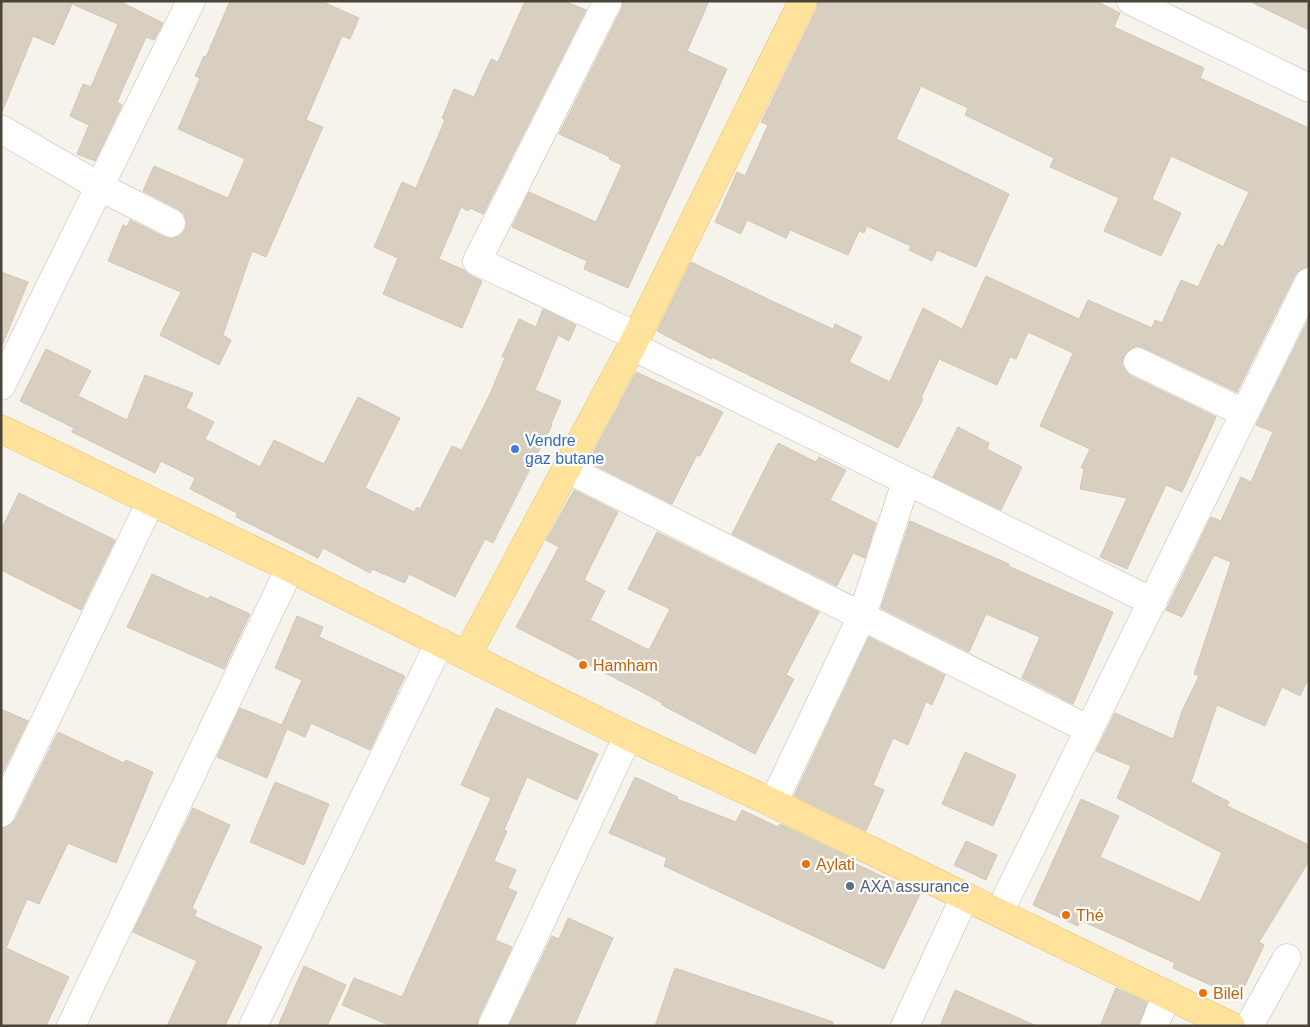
<svg xmlns="http://www.w3.org/2000/svg" width="1310" height="1027" font-family="Helvetica,sans-serif">
  <rect width="100%" height="100%" fill="#f6f3ec"/>
  <g fill="#d8cfc1" stroke="#d3c7b4">
    <polygon points="1,1 119,1 163,23 154,40 146,37 117,102 122,105 95,161 77,154 89,125 70,116 83,84 91,87 118,24 72,4 54,45 33,36 2,112"/>
    <polygon points="230,1 321,1 359,18 350,39 342,36 306,120 323,127 266,257 252,251 223,335 231,340 219,365 160,335 181,292 108,261 123,225 127,227 130,220 164,237 171,239 180,236 185,230 187,222 184,214 178,209 143,191 154,166 228,198 245,159 178,129 200,78 195,76 204,56 206,57"/>
    <polygon points="525,1 564,1 586,10 483,214 470,208 468,211 461,207 439,259 464,270 470,275 482,281 462,328 383,294 398,258 374,247 402,182 416,188 445,120 442,118 454,89 474,97 491,59 498,62"/>
    <polygon points="623,1 709,1 687,51 727,69 628,288 584,269 587,261 512,227 529,192 596,222 622,165 609,159 610,157 559,134 622,8"/>
    <polygon points="818,1 1096,1 1120,13 1114,27 1204,68 1200,78 1309,128 1309,266 1301,269 1295,275 1237,392 1144,348 1137,346 1130,349 1124,356 1122,363 1125,370 1131,376 1216,417 1182,492 1166,485 1127,569 1100,557 1127,498 1080,489 1084,469 1081,468 1090,449 1040,426 1073,353 1028,332 1016,359 1010,357 997,385 939,359 921,398 923,399 898,448 712,357 711,359 657,331 691,262 774,302 833,329 835,324 862,337 849,362 890,382 923,308 962,329 986,276 1079,319 1088,300 1152,328 1155,320 1162,323 1181,280 1198,287 1218,244 1223,247 1249,192 1171,156 1152,199 1181,213 1161,256 1104,231 1119,198 1050,167 1054,158 965,115 968,108 921,86 896,139 1009,194 976,267 937,250 932,261 909,250 911,246 867,226 864,233 859,231 848,255 790,230 786,238 747,220 741,234 715,222 737,172 745,176 768,125 761,122 817,8"/>
    <polygon points="1249,1 1309,1 1309,30"/>
    <polygon points="1,272 28,282 2,346 1,345"/>
    <polygon points="543,309 576,325 569,341 558,335 535,390 561,401 551,424 552,425 493,543 485,539 455,597 409,574 405,583 372,569 370,573 323,548 318,558 236,517 237,513 190,489 195,478 161,461 155,473 72,432 74,428 20,401 46,349 91,371 78,396 127,420 145,375 193,393 186,408 214,422 205,439 260,467 274,440 324,464 358,397 400,418 365,488 414,512 417,507 420,509 452,446 462,450 490,394 505,358 502,357 519,319 536,327"/>
    <polygon points="1309,318 1309,678 1300,696 1282,687 1265,726 1217,705 1191,782 1229,802 1227,806 1309,845 1309,861 1259,942 1264,945 1239,998 1173,968 1175,963 1080,920 1078,926 1033,905 1081,799 1119,816 1100,857 1200,902 1222,853 1117,798 1131,766 1096,751 1115,713 1173,739 1182,711 1199,676 1194,674 1231,562 1214,555 1182,617 1166,610 1211,517 1221,521 1241,477 1251,482 1273,432 1256,425"/>
    <polygon points="636,372 723,412 700,456 697,455 672,504 588,462"/>
    <polygon points="958,427 989,443 987,449 1022,467 1001,510 933,477"/>
    <polygon points="778,443 816,462 819,457 846,470 830,500 876,523 865,558 853,553 837,586 732,534"/>
    <polygon points="574,490 618,512 584,580 605,591 590,620 649,650 670,609 628,589 657,532 819,612 786,675 794,679 755,754 662,705 662,703 642,692 516,627 559,547 546,540"/>
    <polygon points="19,493 115,540 81,610 1,570 1,530"/>
    <polygon points="910,521 1009,564 1008,566 1113,612 1073,704 1022,678 1040,637 986,614 969,652 881,608"/>
    <polygon points="152,574 208,599 210,596 250,614 224,669 127,627"/>
    <polygon points="297,616 323,627 319,637 405,676 370,750 311,723 305,737 287,729 267,778 217,757 240,708 282,725 302,680 275,668"/>
    <polygon points="869,637 945,675 932,705 926,702 908,745 893,738 873,785 884,790 866,831 794,796"/>
    <polygon points="496,708 598,754 577,800 527,777 504,830 507,831 494,861 516,870 508,888 517,892 495,940 512,947 478,1019 477,1026 391,1026 342,1005 354,978 402,997 491,798 461,785"/>
    <polygon points="1,709 28,721 1,776"/>
    <polygon points="58,732 124,763 126,760 153,772 116,863 68,843 39,904 27,899 6,948 69,977 46,1026 1,1026 1,828 9,826 15,820"/>
    <polygon points="965,752 1016,775 993,826 942,804"/>
    <polygon points="635,777 678,797 677,799 736,822 742,810 778,827 780,824 853,859 852,862 920,894 884,969 664,866 667,858 609,833"/>
    <polygon points="275,782 329,804 304,865 250,842"/>
    <polygon points="193,808 230,825 192,908 197,911 194,916 262,947 225,1026 167,1026 197,961 133,932"/>
    <polygon points="966,841 997,855 986,880 954,865"/>
    <polygon points="568,918 613,938 574,1026 509,1026 552,936 559,939"/>
    <polygon points="304,966 346,985 327,1026 278,1026"/>
    <polygon points="675,968 833,1022 832,1026 655,1026"/>
    <polygon points="1116,988 1147,1002 1139,1026 1100,1026"/>
    <polygon points="955,990 1037,1026 940,1026"/>
  </g>
  <g fill="none" stroke-linecap="round" stroke-linejoin="round">
    <defs>
      <g id="minor">
        <polyline points="608,1 477,261 636,336"/>
        <polyline points="1131,1 1309,88"/>
        <polyline points="1,129 100,187 171,223"/>
        <polyline points="632,346 1153,602"/>
        <polyline points="1138,362 1244,413"/>
        <polyline points="1,386 191,1"/>
        <polyline points="567,469 1088,729"/>
        <polyline points="773,803 862,616 906,482"/>
        <polyline points="1,813 151,501"/>
        <polyline points="999,913 1309,282"/>
        <polyline points="71,1026 290,568"/>
        <polyline points="253,1026 440,642"/>
        <polyline points="492,1026 628,736"/>
        <polyline points="905,1026 965,896"/>
        <polyline points="1154,1026 1167,995"/>
        <polyline points="1249,1026 1287,958"/>
      </g>
      <g id="major">
        <polyline points="1,429 290,568 628,736 773,803 1231,1026"/>
        <polyline points="467,655 632,346 803,1"/>
      </g>
    </defs>
    <use href="#minor" stroke="#c2bbae" stroke-width="29"/>
    <use href="#major" stroke="#e6c16a" stroke-width="29"/>
    <use href="#minor" stroke="#fff" stroke-width="28"/>
    <use href="#major" stroke="#ffe39c" stroke-width="28"/>
  </g>
  <circle fill="#3f7fe0" stroke="#fff" stroke-width="2" cx="515" cy="449" r="5"/>
  <g fill="#e8710a" stroke="#fff" stroke-width="2">
    <circle cx="583" cy="665" r="5"/>
    <circle cx="806" cy="864" r="5"/>
    <circle cx="1066" cy="915" r="5"/>
    <circle cx="1203" cy="993" r="5"/>
  </g>
  <circle fill="#5c6f8a" stroke="#fff" stroke-width="2" cx="850" cy="886" r="5"/>
  <g text-anchor="middle" dominant-baseline="central" stroke-width="4.5" stroke-linejoin="round" paint-order="stroke">
    <g font-size="16" fill="#366cbe" stroke="#fff" text-anchor="start">
      <text x="525" y="440">Vendre<tspan x="525" dy="18">gaz butane</tspan></text>
    </g>
    <g font-size="16" fill="#c56008" stroke="#fff" text-anchor="start">
      <text x="593" y="665">Hamham</text>
      <text x="816" y="864">Aylati</text>
      <text x="1076" y="915">Thé</text>
      <text x="1213" y="993">Bilel</text>
    </g>
    <g font-size="16" fill="#4e5e75" stroke="#fff" text-anchor="start">
      <text x="860" y="886">AXA assurance</text>
    </g>
  </g>
  <rect width="1310" height="1027" fill="none" stroke="#4b4439" stroke-width="5"/>
</svg>
